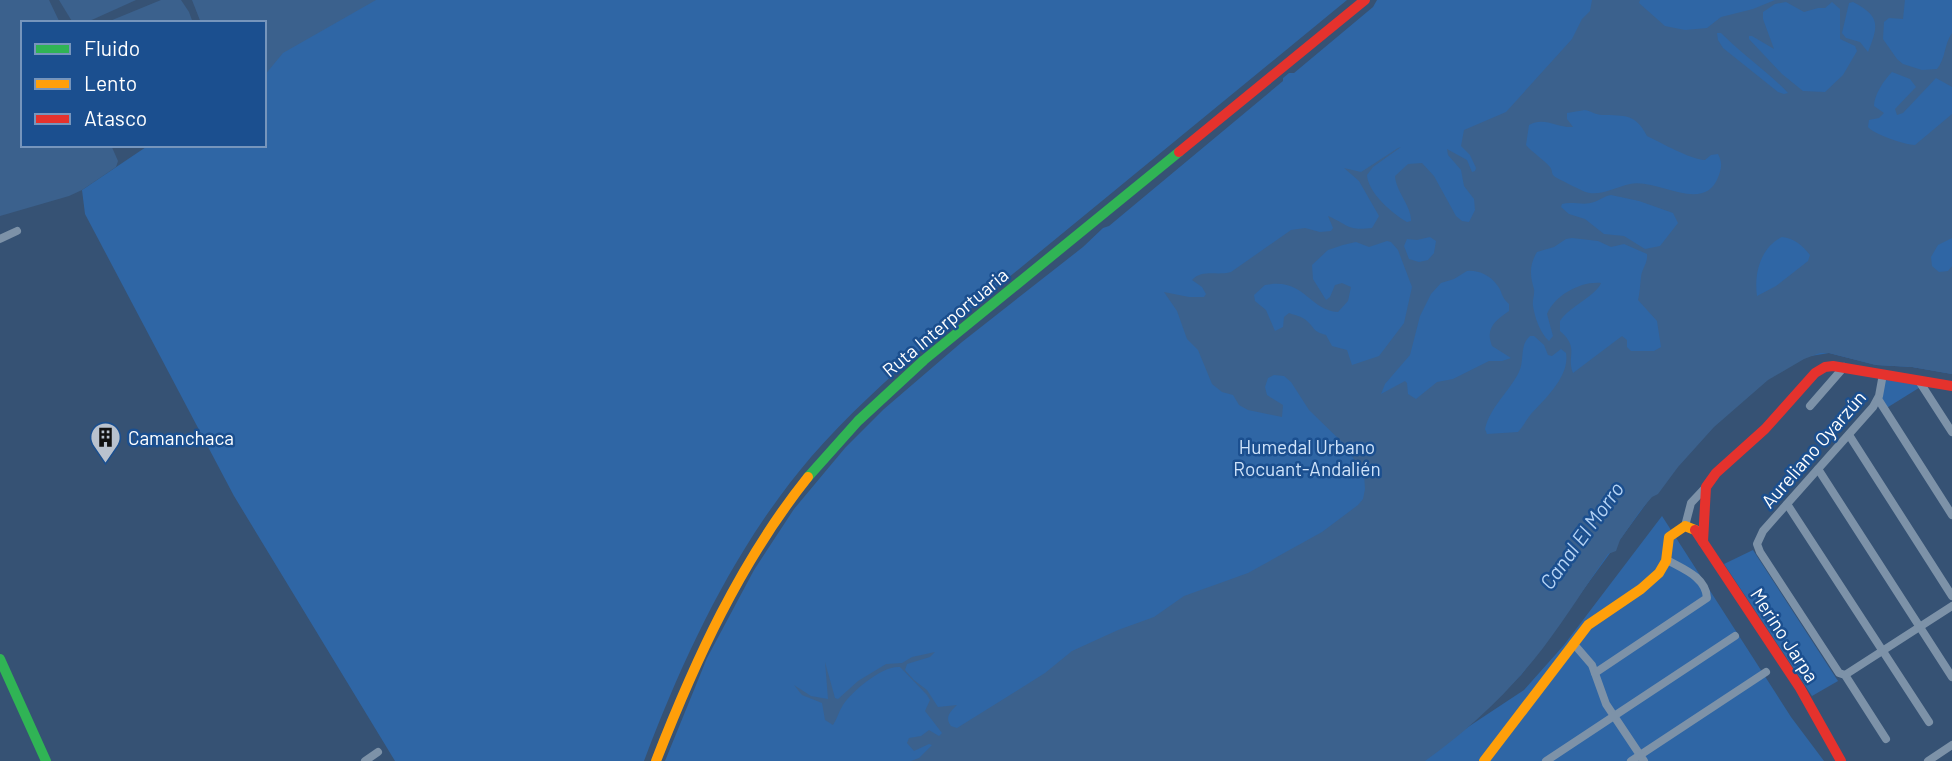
<svg xmlns="http://www.w3.org/2000/svg" width="1952" height="761" font-family="Barlow,sans-serif">
  <rect width="100%" height="100%" fill="#365274"/>
  <g fill="#2f66a5">
    <path d="M195,0H1347L930,342C888,378 847,416 811,457C735,546 685,653 644,761H395L234,496L85,214L82,190L149,145H264V23Z"/>
    <polygon points="1377,0 1952,0 1952,374 1912,367 1876,365 1829,353 1811,356 1820,347 1768,378 1720,416 1659,486 1521,675 1465,729 1524,690 1564,645 1662,516 1791,717 1824,761 665,761 707,658 754,570 794,509 845,448 884,409 962,342 1083,247 1103,228 1109,226 1283,81 1283,78 1289,73 1294,73 1373,7"/>
    <polygon points="1884,375 1922,386 1885,409 1880,396"/>
    <polygon points="1753,550 1838,681 1812,696 1724,564"/>
  </g>
  <g fill="#3b618d" fill-rule="evenodd">
    <polygon points="0,0 49,0 60,23 23,23 23,145 111,145 118,161 116,167 82,190 69,196 0,216"/>
    <polygon points="59,0 136,0 85,23 73,23"/>
    <polygon points="161,0 181,0 189,12 193,23 105,23"/>
    <polygon points="192,0 376,0 283,53 264,76 264,23 201,23"/>
    <path d="M1592,0H1640L1639,3L1665,26L1685,30L1707,28L1721,17L1753,9L1775,0H1905L1903,19L1889,18L1884,22L1883,39L1897,59L1903,64L1922,70L1937,69C1946,58 1944,44 1952,33V87L1936,78L1903,113L1897,115L1895,109L1916,87L1910,79L1892,72C1884,80 1874,95 1874,106L1884,113L1879,118L1869,120L1868,127C1873,134 1906,145 1915,145L1952,114V238L1938,245L1931,257L1932,266L1939,272L1948,271L1952,266V374L1912,367L1876,365L1829,353H1820L1804,359L1768,380L1714,427L1678,467L1658,494L1652,497L1640,511L1620,540L1616,551L1608,554C1586,585 1566,618 1543,648C1510,691 1469,730 1425,761H911L919,758L932,745L929,744L914,751L907,743L909,738L921,736L929,730L939,736L942,733L925,711L930,700L927,695L900,667C883,665 852,691 843,705C839,711 837,719 833,725L825,720L822,703L802,695L794,685L811,696L828,699L825,662L835,698L838,699L858,681L886,664L902,663L912,657L935,652L930,657L907,664L905,670L914,680L927,690L938,707L957,705C951,711 944,717 951,726L957,728L1045,673L1072,651L1118,630L1154,617L1184,596L1248,573L1322,532L1358,505L1363,499L1365,489L1364,475L1345,445L1309,410L1291,382L1284,376L1274,375L1268,378L1265,387L1267,395L1283,405L1282,417L1248,410L1239,405L1233,395L1222,392L1212,384L1198,350L1187,339L1177,311L1164,292L1189,297H1204L1206,294L1202,287L1192,280C1202,269 1217,276 1231,272L1291,230L1305,228L1320,232L1331,231L1333,228L1328,216C1349,225 1347,231 1372,228L1379,216L1359,181L1344,168L1361,172L1398,148L1401,147L1373,167L1367,175C1368,193 1393,214 1407,222L1411,221C1412,207 1396,192 1395,176L1408,164L1422,163L1434,176L1456,216L1462,221L1469,222L1475,210L1474,199L1464,186L1461,170L1448,155L1447,149L1467,160L1472,172L1475,171L1476,168L1470,155L1461,146L1464,130L1506,112L1572,39L1582,19L1590,11ZM1786,2L1804,12L1818,8H1825L1832,2L1840,9V39L1855,46L1857,51L1843,75L1825,92L1803,91L1782,74L1749,39V36H1752L1774,49L1763,19V12L1775,4ZM1853,2C1880,16 1879,25 1868,52L1860,42L1846,38L1842,33L1849,3ZM1717,33H1721C1743,55 1767,71 1788,93L1784,94L1778,92L1723,48L1718,40ZM1585,110C1591,111 1596,115 1602,115C1625,116 1635,113 1647,136C1662,143 1689,159 1705,160L1711,155L1718,154C1722,162 1722,166 1719,175C1705,216 1659,178 1630,184C1615,187 1598,198 1583,191C1579,189 1556,178 1554,176C1551,173 1553,171 1550,167C1543,159 1533,153 1526,145L1529,125C1544,116 1557,128 1573,127L1567,119V113ZM1611,195L1639,201L1673,213L1678,223L1660,246L1645,249L1624,236L1604,234L1585,219L1569,214L1561,207L1562,204C1572,201 1584,206 1594,202C1600,200 1604,196 1611,195ZM1430,237L1436,241L1434,253L1428,260L1419,262L1409,259L1404,246L1407,239L1417,240ZM1782,237C1794,238 1803,246 1810,255L1808,261L1776,286L1757,296C1754,274 1760,248 1782,237ZM1572,238L1598,241L1611,247L1624,244L1647,254C1648,263 1642,268 1641,277C1640,285 1640,292 1638,300L1657,321L1661,347L1654,351H1631L1627,347V340L1622,336L1573,373C1566,356 1580,348 1560,331V321C1570,306 1596,296 1601,283C1581,281 1555,295 1547,314L1553,336L1549,341C1540,333 1535,318 1533,306C1532,300 1535,295 1534,289C1530,276 1529,265 1537,252L1554,247L1566,239ZM1387,241L1391,242L1398,250L1412,287L1404,323L1379,356L1352,365L1347,350L1332,346L1326,335C1312,331 1316,329 1307,321C1302,316 1294,315 1289,313L1284,317L1283,327L1275,331L1266,310L1255,301L1254,295L1265,285C1305,277 1308,310 1338,312L1348,301L1351,287L1342,283L1335,285L1330,297L1326,300L1313,279L1312,265L1328,250L1343,245L1356,242L1369,247ZM1467,271C1478,270 1490,275 1497,285C1503,292 1500,296 1509,304V311C1495,321 1485,328 1492,346L1511,358L1502,361H1489L1453,379L1437,382L1416,399L1408,394L1407,383L1405,381L1381,394L1385,384L1410,355L1420,316L1431,294L1441,283L1454,279ZM1530,336H1534L1544,345L1548,355L1552,356L1561,349L1566,353C1570,376 1545,399 1531,414C1526,420 1523,427 1518,432L1487,434L1485,429C1490,407 1509,392 1519,372C1525,359 1519,346 1530,336Z"/>
  </g>
  <g fill="none" stroke-linecap="round" stroke-linejoin="round">
    <g stroke="#7d92a8" stroke-width="8">
      <polyline points="0,239 17,231"/>
      <polyline points="1883,374 1879,396 1873,407 1763,531 1757,544 1760,552 1839,673 1845,675 1886,739"/>
      <polyline points="1919,381 1952,432"/>
      <polyline points="1878,399 1952,515"/>
      <polyline points="1810,406 1844,367"/>
      <polyline points="1849,435 1952,596"/>
      <polyline points="1818,469 1952,677"/>
      <polyline points="1787,504 1929,722"/>
      <polyline points="1685,526 1691,503 1706,487"/>
      <polyline points="1573,643 1592,665 1606,704 1644,761"/>
      <path d="M1595,673L1707,598C1706,577 1683,569 1667,560"/>
      <polyline points="1845,675 1952,606"/>
      <polyline points="365,761 378,752"/>
      <polyline points="1546,761 1735,636"/>
      <polyline points="1631,761 1766,672"/>
      <polyline points="1928,761 1952,745"/>
    </g>
    <g stroke="#30b455" stroke-width="10">
      <polyline points="808,477 858,421 924,360 1179,152"/>
      <polyline points="0,659 46,761"/>
    </g>
    <g stroke="#ff9f0a" stroke-width="10">
      <path d="M656,761C695,661 740,562 808,477"/>
      <polyline points="1484,761 1588,625 1641,589 1659,573 1666,561 1669,537 1685,526 1695,530"/>
    </g>
    <g stroke="#e5322d" stroke-width="10">
      <polyline points="1179,152 1365,0"/>
      <polyline points="1695,530 1800,688 1841,761"/>
      <polyline points="1703,542 1706,487 1716,473 1765,429 1815,373 1825,367 1833,366 1952,386"/>
    </g>
  </g>
  <defs>
    <symbol id="building-pin" viewBox="-11 -11 22 30"><path d="M0 17L-7.5 6A9.5 9.5 0 1 1 7.5 6Z" fill="#b9c2ce" stroke="#1b4f8f"/><path d="M-4-6H4V6H1V3H-1V6H-4ZM-2.5-4.3h1.7v1.8h-1.7ZM.8-4.3h1.7v1.8H.8ZM-2.5-1h1.7V.8h-1.7ZM.8-1h1.7V.8H.8Z" fill="#111"/></symbol>
  </defs>
  <g fill-rule="evenodd">
    <use href="#building-pin" x="88" y="420" width="35" height="47"/>
  </g>
  <g text-anchor="middle" dominant-baseline="central" stroke-width="5" stroke-linejoin="round" paint-order="stroke">
    <g font-size="19" fill="#fff" stroke="#1b4f8f">
      <text transform="translate(945 322) rotate(-40)">Ruta Interportuaria</text>
      <text transform="translate(1813 449) rotate(-49)">Aureliano Oyarzún</text>
      <text transform="translate(1785 635) rotate(57)">Merino Jarpa</text>
    </g>
    <g font-size="19" fill="#fff" stroke="#1b4f8f" text-anchor="start">
      <text x="128" y="437">Camanchaca</text>
    </g>
    <g font-size="19" fill="#cfe3fa" stroke="#1b4f8f">
      <text x="1307" y="446">Humedal Urbano<tspan x="1307" dy="22">Rocuant-Andalién</tspan></text>
    </g>
    <g font-size="21" font-style="italic" fill="#b5d3f5" stroke="#1b4f8f">
      <text transform="translate(1581 535) rotate(-54)">Canal El Morro</text>
    </g>
  </g>
  <rect x="21" y="21" width="245" height="126" fill="#1b4f8f" stroke="#7695bc" stroke-width="2"/>
  <rect x="35" y="44" width="35" height="10" fill="#30b455" stroke="#7695bc" stroke-width="2"/>
  <text x="84" y="56" font-size="21" fill="#ffffff">Fluido</text>
  <rect x="35" y="79" width="35" height="10" fill="#ff9f0a" stroke="#7695bc" stroke-width="2"/>
  <text x="84" y="91" font-size="21" fill="#ffffff">Lento</text>
  <rect x="35" y="114" width="35" height="10" fill="#e5322d" stroke="#7695bc" stroke-width="2"/>
  <text x="84" y="126" font-size="21" fill="#ffffff">Atasco</text>
</svg>
